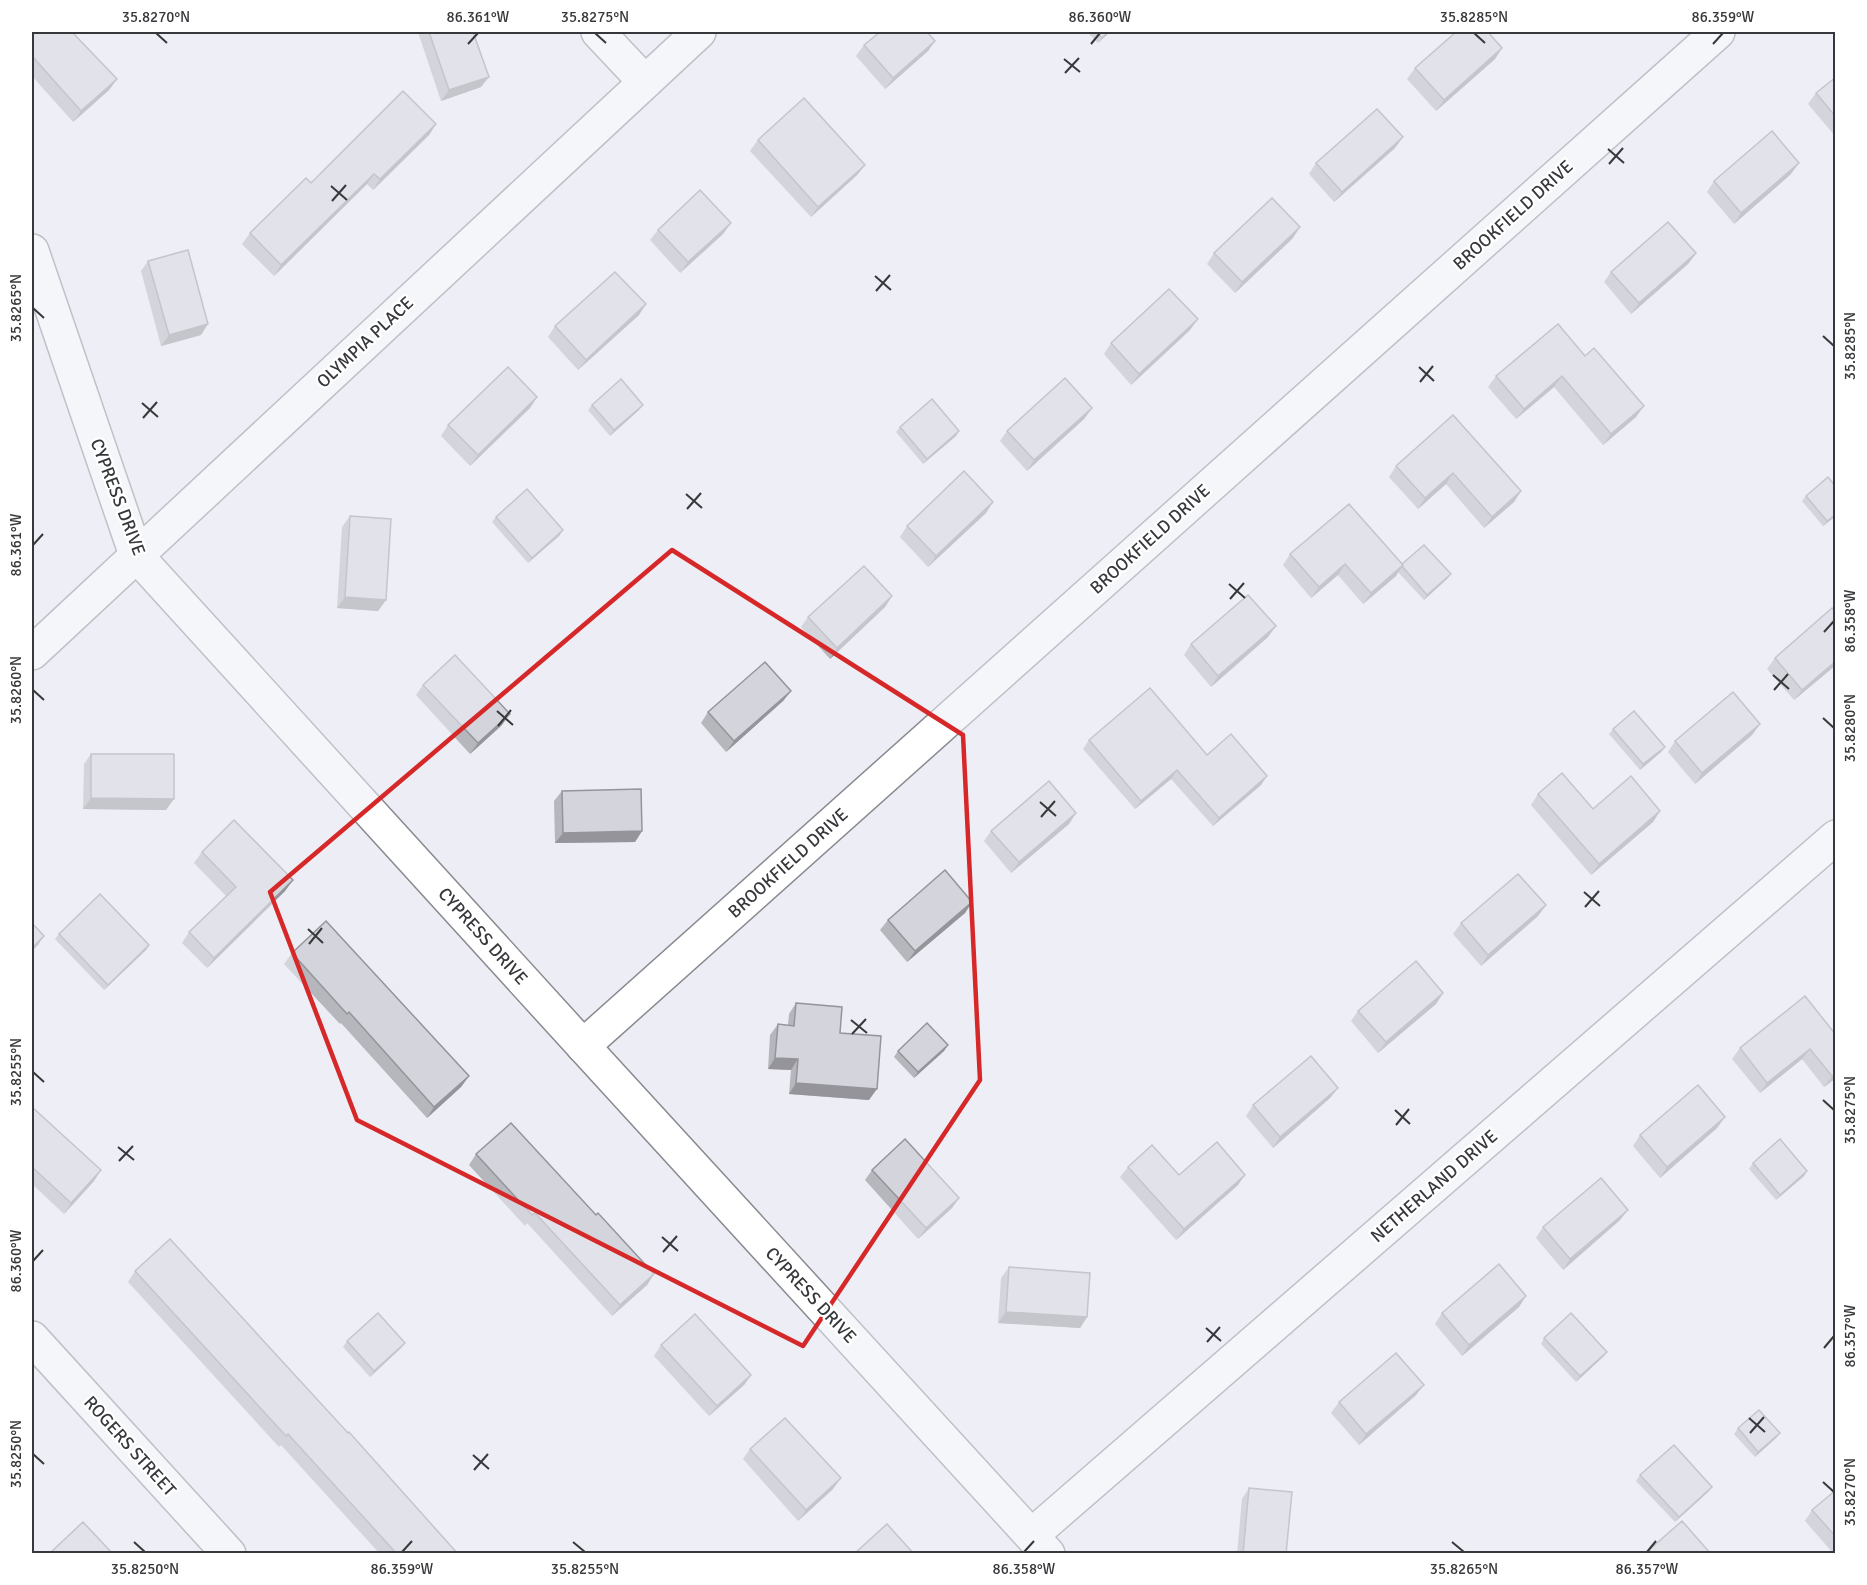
<svg xmlns="http://www.w3.org/2000/svg" width="1867" height="1585" font-family="Signika,sans-serif">
  <rect width="100%" height="100%" fill="#edeef5"/>
  <g fill="none" stroke-linecap="round" stroke-linejoin="round">
    <defs>
      <g id="street">
        <polyline points="598,32 645,82"/>
        <polyline points="32,251 136,555 583,1046 1048,1554"/>
        <polyline points="32,653 699,32"/>
        <polyline points="583,1046 1718,32"/>
        <polyline points="32,1338 229,1554"/>
        <polyline points="1032,1535 1836,837"/>
      </g>
    </defs>
    <use href="#street" stroke="#898a91" stroke-width="36"/>
    <use href="#street" stroke="#fff" stroke-width="33"/>
  </g>
  <g fill="#b6b6bd">
    <polygon points="32,32 117,79 109,90 73,122 32,76"/>
    <polygon points="418,32 473,32 481,87 441,101"/>
    <polygon points="1087,32 1110,32 1098,43"/>
    <polygon points="935,41 928,51 885,89 856,56 864,45"/>
    <polygon points="1502,48 1495,59 1436,111 1407,79 1415,68"/>
    <polygon points="1836,77 1836,136 1835,136 1808,104 1816,93"/>
    <polygon points="436,124 429,135 373,190 367,184 274,276 242,244 250,233 311,183"/>
    <polygon points="758,140 865,165 857,175 811,217 750,151"/>
    <polygon points="1395,148 1334,202 1309,174 1316,163"/>
    <polygon points="1791,174 1734,224 1707,192 1714,181"/>
    <polygon points="658,230 723,234 680,273 650,240"/>
    <polygon points="1293,238 1235,293 1207,264 1214,253"/>
    <polygon points="1696,254 1688,264 1631,314 1604,282 1611,272"/>
    <polygon points="148,261 201,335 161,346 141,271"/>
    <polygon points="639,315 578,370 548,337 555,326"/>
    <polygon points="1558,324 1636,417 1603,445 1554,387 1516,419 1488,387 1496,376"/>
    <polygon points="1190,330 1131,385 1104,354 1111,343"/>
    <polygon points="537,397 530,408 470,466 441,436 448,425"/>
    <polygon points="592,405 639,410 610,436 588,410"/>
    <polygon points="1092,408 1084,419 1027,471 1000,441 1007,431"/>
    <polygon points="1453,415 1521,491 1514,502 1484,528 1446,484 1418,509 1389,477 1396,466"/>
    <polygon points="900,427 956,436 923,464 896,432"/>
    <polygon points="1836,487 1836,516 1823,526 1802,501 1806,496"/>
    <polygon points="986,513 928,567 900,537 907,526"/>
    <polygon points="350,516 386,600 378,611 337,608 342,527"/>
    <polygon points="496,517 563,530 559,536 528,563 492,522"/>
    <polygon points="1290,554 1402,564 1451,574 1447,579 1424,600 1398,572 1396,576 1363,604 1338,575 1311,598 1283,565"/>
    <polygon points="892,596 885,607 830,659 801,627 808,617"/>
    <polygon points="1836,612 1836,665 1794,700 1767,669 1775,658"/>
    <polygon points="1268,637 1211,687 1184,655 1191,644"/>
    <polygon points="423,685 502,725 470,754 416,695"/>
    <polygon points="791,691 783,701 726,752 701,723 708,712"/>
    <polygon points="1760,724 1752,735 1695,784 1668,752 1675,741"/>
    <polygon points="1613,729 1665,747 1661,752 1640,770 1609,734"/>
    <polygon points="1089,740 1207,755 1261,785 1213,826 1171,779 1135,809 1083,749"/>
    <polygon points="91,754 166,810 83,809 84,764"/>
    <polygon points="562,791 642,831 635,842 555,843 554,801"/>
    <polygon points="1538,794 1593,809 1660,811 1653,822 1591,875 1531,805"/>
    <polygon points="1076,813 1069,824 1011,873 984,841 991,831"/>
    <polygon points="202,852 293,880 285,891 207,968 182,943 189,932 226,896 194,863"/>
    <polygon points="972,902 965,913 907,962 880,930 888,920"/>
    <polygon points="1546,905 1538,916 1481,966 1453,934 1461,923"/>
    <polygon points="59,934 149,945 146,950 104,990 55,939"/>
    <polygon points="292,953 469,1076 461,1087 427,1118 341,1023 340,1024 284,964"/>
    <polygon points="1443,993 1436,1004 1378,1053 1351,1021 1358,1011"/>
    <polygon points="796,1003 840,1033 869,1100 789,1094 791,1070 768,1069 770,1035 778,1024 788,1025 789,1014"/>
    <polygon points="1836,1035 1836,1078 1824,1087 1802,1059 1760,1093 1732,1059 1740,1048"/>
    <polygon points="948,1045 944,1051 914,1078 894,1057 898,1051"/>
    <polygon points="1338,1088 1330,1098 1273,1148 1246,1116 1253,1105"/>
    <polygon points="32,1107 94,1181 64,1214 32,1184"/>
    <polygon points="1717,1128 1660,1178 1633,1146 1640,1135"/>
    <polygon points="476,1154 596,1215 654,1274 647,1285 612,1316 527,1223 525,1226 469,1165"/>
    <polygon points="1753,1163 1804,1176 1776,1200 1749,1169"/>
    <polygon points="1128,1167 1179,1175 1238,1185 1176,1240 1120,1177"/>
    <polygon points="872,1170 959,1198 952,1208 918,1239 865,1180"/>
    <polygon points="1620,1220 1563,1270 1536,1238 1543,1227"/>
    <polygon points="1009,1267 1087,1317 1080,1328 998,1323 1001,1278"/>
    <polygon points="135,1271 458,1554 380,1554 281,1445 279,1447 128,1282"/>
    <polygon points="1519,1307 1462,1356 1435,1324 1442,1313"/>
    <polygon points="1544,1338 1607,1352 1603,1357 1576,1382 1541,1344"/>
    <polygon points="347,1341 405,1343 401,1348 370,1377 343,1347"/>
    <polygon points="661,1345 751,1375 744,1385 709,1416 654,1356"/>
    <polygon points="1416,1395 1359,1445 1331,1413 1339,1402"/>
    <polygon points="1738,1428 1780,1433 1776,1438 1755,1457 1734,1434"/>
    <polygon points="750,1449 833,1489 798,1521 743,1459"/>
    <polygon points="1640,1475 1708,1492 1675,1522 1636,1481"/>
    <polygon points="1249,1488 1286,1554 1237,1554 1242,1499"/>
    <polygon points="1836,1490 1836,1549 1832,1552 1805,1521 1812,1510"/>
  </g>
  <g fill="#94949a">
    <polygon points="1108,32 1110,32 1098,43 1102,38"/>
    <polygon points="935,41 928,51 885,89 893,78"/>
    <polygon points="1502,48 1495,59 1436,111 1444,100"/>
    <polygon points="489,77 481,87 441,101 449,90"/>
    <polygon points="117,79 109,90 73,122 81,111"/>
    <polygon points="436,124 429,135 373,190 380,179"/>
    <polygon points="1403,137 1395,148 1334,202 1342,192"/>
    <polygon points="1799,163 1791,174 1734,224 1741,213"/>
    <polygon points="865,165 857,175 811,217 818,207"/>
    <polygon points="374,174 367,184 274,276 281,265"/>
    <polygon points="731,223 723,234 680,273 688,262"/>
    <polygon points="1300,227 1293,238 1235,293 1242,282"/>
    <polygon points="1696,253 1688,264 1631,314 1639,303"/>
    <polygon points="646,304 639,315 578,370 586,360"/>
    <polygon points="1198,319 1190,330 1131,385 1139,374"/>
    <polygon points="208,324 201,335 161,346 169,335"/>
    <polygon points="1562,376 1554,387 1516,419 1524,409"/>
    <polygon points="537,397 530,408 470,466 478,455"/>
    <polygon points="643,405 639,410 610,436 614,430"/>
    <polygon points="1644,406 1636,417 1603,445 1611,434"/>
    <polygon points="1092,408 1084,419 1027,471 1034,460"/>
    <polygon points="959,431 956,436 923,464 927,459"/>
    <polygon points="1453,473 1446,484 1418,509 1425,498"/>
    <polygon points="1521,491 1514,502 1484,528 1492,517"/>
    <polygon points="993,502 986,513 928,567 936,556"/>
    <polygon points="1836,514 1836,516 1823,526 1827,521"/>
    <polygon points="563,530 559,536 528,563 532,558"/>
    <polygon points="1345,564 1338,575 1311,598 1319,587"/>
    <polygon points="1403,565 1396,576 1363,604 1371,593"/>
    <polygon points="1451,574 1447,579 1424,600 1427,595"/>
    <polygon points="892,596 885,607 830,659 837,648"/>
    <polygon points="345,597 386,600 378,611 337,608"/>
    <polygon points="1276,626 1268,637 1211,687 1218,676"/>
    <polygon points="1836,661 1836,665 1794,700 1802,690"/>
    <polygon points="791,691 783,701 726,752 734,741"/>
    <polygon points="510,714 502,725 470,754 478,743"/>
    <polygon points="1760,724 1752,735 1695,784 1702,773"/>
    <polygon points="1665,747 1661,752 1640,770 1643,764"/>
    <polygon points="1177,770 1171,779 1135,809 1141,801"/>
    <polygon points="1267,776 1261,785 1213,826 1219,818"/>
    <polygon points="91,798 174,799 166,810 83,809"/>
    <polygon points="1660,811 1653,822 1591,875 1599,864"/>
    <polygon points="1076,813 1069,824 1011,873 1019,862"/>
    <polygon points="642,831 635,842 555,843 563,833"/>
    <polygon points="293,880 285,891 207,968 214,958"/>
    <polygon points="972,902 965,913 907,962 915,951"/>
    <polygon points="1546,905 1538,916 1481,966 1488,955"/>
    <polygon points="44,936 38,945 32,951 32,948"/>
    <polygon points="149,945 146,950 104,990 108,985"/>
    <polygon points="1443,993 1436,1004 1378,1053 1386,1042"/>
    <polygon points="948,1045 944,1051 914,1078 918,1072"/>
    <polygon points="1810,1049 1802,1059 1760,1093 1767,1083"/>
    <polygon points="775,1058 798,1059 791,1070 768,1069"/>
    <polygon points="1836,1073 1836,1078 1824,1087 1832,1076"/>
    <polygon points="469,1076 461,1087 427,1118 434,1107"/>
    <polygon points="796,1083 877,1089 869,1100 789,1094"/>
    <polygon points="1338,1088 1330,1098 1273,1148 1280,1137"/>
    <polygon points="1725,1117 1717,1128 1660,1178 1667,1167"/>
    <polygon points="101,1170 94,1181 64,1214 71,1203"/>
    <polygon points="1807,1171 1804,1176 1776,1200 1780,1195"/>
    <polygon points="1245,1175 1238,1185 1176,1240 1184,1229"/>
    <polygon points="959,1198 952,1208 918,1239 926,1228"/>
    <polygon points="1628,1210 1620,1220 1563,1270 1570,1259"/>
    <polygon points="654,1274 647,1285 612,1316 620,1305"/>
    <polygon points="1526,1296 1519,1307 1462,1356 1469,1345"/>
    <polygon points="1006,1312 1087,1317 1080,1328 998,1323"/>
    <polygon points="405,1343 401,1348 370,1377 374,1371"/>
    <polygon points="1607,1352 1603,1357 1576,1382 1580,1376"/>
    <polygon points="751,1375 744,1385 709,1416 717,1406"/>
    <polygon points="1424,1385 1416,1395 1359,1445 1366,1434"/>
    <polygon points="1780,1433 1776,1438 1755,1457 1758,1452"/>
    <polygon points="841,1478 833,1489 798,1521 806,1510"/>
    <polygon points="1712,1487 1708,1492 1675,1522 1679,1517"/>
  </g>
  <g fill="#d4d4dc" stroke="#94949a" stroke-width="1.5">
    <polygon points="32,32 72,32 117,79 81,111 32,56"/>
    <polygon points="429,32 473,32 489,77 449,90"/>
    <polygon points="880,32 927,32 935,41 893,78 864,45"/>
    <polygon points="1096,32 1108,32 1102,38"/>
    <polygon points="1456,32 1488,32 1502,48 1444,100 1415,68"/>
    <polygon points="1836,77 1836,117 1816,93"/>
    <polygon points="403,91 436,124 380,179 374,174 281,265 250,233 306,178 311,183"/>
    <polygon points="804,98 865,165 818,207 758,140"/>
    <polygon points="1377,109 1403,137 1342,192 1316,163"/>
    <polygon points="1772,131 1799,163 1741,213 1714,181"/>
    <polygon points="700,190 731,223 688,262 658,230"/>
    <polygon points="1272,198 1300,227 1242,282 1214,253"/>
    <polygon points="1668,222 1696,253 1639,303 1611,272"/>
    <polygon points="188,250 208,324 169,335 148,261"/>
    <polygon points="615,272 646,304 586,360 555,326"/>
    <polygon points="1169,289 1198,319 1139,374 1111,343"/>
    <polygon points="1558,324 1585,356 1594,348 1644,406 1611,434 1562,376 1524,409 1496,376"/>
    <polygon points="508,367 537,397 478,455 448,425"/>
    <polygon points="1065,378 1092,408 1034,460 1007,431"/>
    <polygon points="621,379 643,405 614,430 592,405"/>
    <polygon points="932,399 959,431 927,459 900,427"/>
    <polygon points="1453,415 1521,491 1492,517 1453,473 1425,498 1396,466"/>
    <polygon points="964,471 993,502 936,556 907,526"/>
    <polygon points="1828,477 1836,487 1836,514 1827,521 1806,496"/>
    <polygon points="527,489 563,530 532,558 496,517"/>
    <polygon points="1349,504 1403,565 1371,593 1345,564 1319,587 1290,554"/>
    <polygon points="350,516 391,519 386,600 345,597"/>
    <polygon points="1424,545 1451,574 1427,595 1402,566 1403,565 1402,564"/>
    <polygon points="864,566 892,596 837,648 808,617"/>
    <polygon points="1248,595 1276,626 1218,676 1191,644"/>
    <polygon points="1832,608 1836,612 1836,661 1802,690 1775,658"/>
    <polygon points="455,655 510,714 478,743 423,685"/>
    <polygon points="765,662 791,691 734,741 708,712"/>
    <polygon points="1150,688 1207,755 1231,734 1267,776 1219,818 1177,770 1141,801 1089,740"/>
    <polygon points="1733,692 1760,724 1702,773 1675,741"/>
    <polygon points="1634,711 1665,747 1643,764 1613,729"/>
    <polygon points="91,754 174,754 174,799 91,798"/>
    <polygon points="1562,773 1593,809 1631,776 1660,811 1599,864 1538,794"/>
    <polygon points="1049,781 1076,813 1019,862 991,831"/>
    <polygon points="641,789 642,831 563,833 562,791"/>
    <polygon points="234,820 293,880 214,958 189,932 236,887 202,852"/>
    <polygon points="945,870 972,902 915,951 888,920"/>
    <polygon points="1518,874 1546,905 1488,955 1461,923"/>
    <polygon points="100,894 149,945 108,985 59,934"/>
    <polygon points="326,921 469,1076 434,1107 349,1012 347,1014 292,953"/>
    <polygon points="32,923 44,936 32,948"/>
    <polygon points="1416,961 1443,993 1386,1042 1358,1011"/>
    <polygon points="1805,996 1836,1035 1836,1073 1832,1076 1810,1049 1767,1083 1740,1048"/>
    <polygon points="796,1003 842,1007 840,1033 881,1036 877,1089 796,1083 798,1059 775,1058 778,1024 794,1026"/>
    <polygon points="927,1023 948,1045 918,1072 898,1051"/>
    <polygon points="1311,1056 1338,1088 1280,1137 1253,1105"/>
    <polygon points="1698,1085 1725,1117 1667,1167 1640,1135"/>
    <polygon points="32,1107 101,1170 71,1203 32,1167"/>
    <polygon points="511,1123 596,1215 598,1213 654,1274 620,1305 535,1213 532,1215 476,1154"/>
    <polygon points="905,1139 959,1198 926,1228 872,1170"/>
    <polygon points="1780,1139 1807,1171 1780,1195 1753,1163"/>
    <polygon points="1217,1142 1245,1175 1184,1229 1128,1167 1152,1145 1179,1175"/>
    <polygon points="1601,1178 1628,1210 1570,1259 1543,1227"/>
    <polygon points="170,1239 348,1433 349,1432 458,1554 397,1554 288,1434 286,1436 135,1271"/>
    <polygon points="1499,1264 1526,1296 1469,1345 1442,1313"/>
    <polygon points="1009,1267 1090,1273 1087,1317 1006,1312"/>
    <polygon points="378,1313 405,1343 374,1371 347,1341"/>
    <polygon points="1571,1313 1607,1352 1580,1376 1544,1338"/>
    <polygon points="695,1314 751,1375 717,1406 661,1345"/>
    <polygon points="1396,1353 1424,1385 1366,1434 1339,1402"/>
    <polygon points="1759,1410 1780,1433 1758,1452 1738,1428"/>
    <polygon points="785,1418 841,1478 806,1510 750,1449"/>
    <polygon points="1674,1445 1712,1487 1679,1517 1640,1475"/>
    <polygon points="1249,1488 1292,1492 1286,1554 1243,1554"/>
    <polygon points="1836,1490 1836,1537 1812,1510"/>
    <polygon points="1682,1521 1711,1554 1652,1554 1649,1550"/>
    <polygon points="83,1522 113,1554 49,1554"/>
    <polygon points="887,1524 914,1554 854,1554"/>
  </g>
  <path d="M0 0H1867V1585H0ZM672,550L963,735L980,1080L803,1346L357,1120L270,892Z" fill="#edeef5" fill-opacity=".55" fill-rule="evenodd"/>
  <path fill="none" stroke="#d62828" stroke-width="4.5" stroke-linejoin="round" d="M672,550L963,735L980,1080L803,1346L357,1120L270,892Z"/>
  <path fill="none" stroke="#37383b" stroke-width="2" d="M156,33L167,43M595,33L606,43M1474,33L1485,43M468,44L478,33M1091,44L1100,33M1713,44L1723,33M1064,59L1080,72M1065,73L1079,58M1608,149L1624,163M1609,164L1623,148M331,186L347,200M332,201L346,185M875,276L891,290M876,291L890,275M33,308L44,318M1823,336L1834,346M1419,367L1434,381M1420,382L1433,366M142,403L158,417M143,418L157,402M686,494L702,508M687,509L701,493M33,545L43,534M1229,584L1245,598M1230,599L1244,583M1824,632L1834,621M1773,675L1789,689M33,690L44,700M1774,690L1788,674M497,711L513,725M1823,718L1834,728M498,726L511,710M1040,802L1056,816M1041,817L1055,801M1584,892L1600,906M1585,907L1599,891M308,929L323,943M309,944L322,928M851,1020L867,1033M852,1034L866,1019M33,1072L44,1082M1823,1100L1834,1110M1395,1110L1410,1124M1396,1125L1409,1109M118,1147L134,1160M119,1161L133,1146M662,1237L678,1251M663,1252L677,1236M33,1261L43,1250M1206,1328L1221,1341M1207,1342L1220,1327M1824,1348L1834,1336M1749,1418L1765,1432M1750,1433L1764,1417M33,1454L44,1464M473,1455L489,1469M474,1470L488,1454M1823,1482L1834,1492M134,1542L145,1552M573,1542L585,1552M1452,1542L1464,1552M402,1552L412,1541M1024,1552L1034,1541M1647,1552L1656,1541"/>
  <g text-anchor="middle" dominant-baseline="central" stroke-width="4.5" stroke-linejoin="round" paint-order="stroke">
    <g font-size="18" fill="#37383b" stroke="#fff">
      <text transform="translate(1513 215) rotate(-42)">BROOKFIELD DRIVE</text>
      <text transform="translate(365 342) rotate(-43)">OLYMPIA PLACE</text>
      <text transform="translate(118 497) rotate(69)">CYPRESS DRIVE</text>
      <text transform="translate(1150 539) rotate(-42)">BROOKFIELD DRIVE</text>
      <text transform="translate(788 863) rotate(-42)">BROOKFIELD DRIVE</text>
      <text transform="translate(483 936) rotate(48)">CYPRESS DRIVE</text>
      <text transform="translate(1434 1186) rotate(-41)">NETHERLAND DRIVE</text>
      <text transform="translate(811 1295) rotate(47)">CYPRESS DRIVE</text>
      <text transform="translate(130 1446) rotate(48)">ROGERS STREET</text>
    </g>
  </g>
  <rect width="1867" height="1585" fill="none" stroke="#ffffff" stroke-width="66"/>
  <rect x="33" y="33" width="1801" height="1519" fill="none" stroke="#37383b" stroke-width="2"/>
  <g font-size="15" text-anchor="middle" fill="#37383b">
    <text x="156" y="22">35.8270°N</text>
    <text x="478" y="22">86.361°W</text>
    <text x="595" y="22">35.8275°N</text>
    <text x="1100" y="22">86.360°W</text>
    <text x="1474" y="22">35.8285°N</text>
    <text x="1723" y="22">86.359°W</text>
    <text transform="translate(16 308) rotate(-90)" y="5">35.8265°N</text>
    <text transform="translate(1850 346) rotate(-90)" y="5">35.8285°N</text>
    <text transform="translate(16 545) rotate(-90)" y="5">86.361°W</text>
    <text transform="translate(1850 621) rotate(-90)" y="5">86.358°W</text>
    <text transform="translate(16 690) rotate(-90)" y="5">35.8260°N</text>
    <text transform="translate(1850 728) rotate(-90)" y="5">35.8280°N</text>
    <text transform="translate(16 1072) rotate(-90)" y="5">35.8255°N</text>
    <text transform="translate(1850 1110) rotate(-90)" y="5">35.8275°N</text>
    <text transform="translate(16 1261) rotate(-90)" y="5">86.360°W</text>
    <text transform="translate(1850 1336) rotate(-90)" y="5">86.357°W</text>
    <text transform="translate(16 1454) rotate(-90)" y="5">35.8250°N</text>
    <text transform="translate(1850 1492) rotate(-90)" y="5">35.8270°N</text>
    <text x="145" y="1574">35.8250°N</text>
    <text x="402" y="1574">86.359°W</text>
    <text x="585" y="1574">35.8255°N</text>
    <text x="1024" y="1574">86.358°W</text>
    <text x="1464" y="1574">35.8265°N</text>
    <text x="1647" y="1574">86.357°W</text>
  </g>
</svg>
